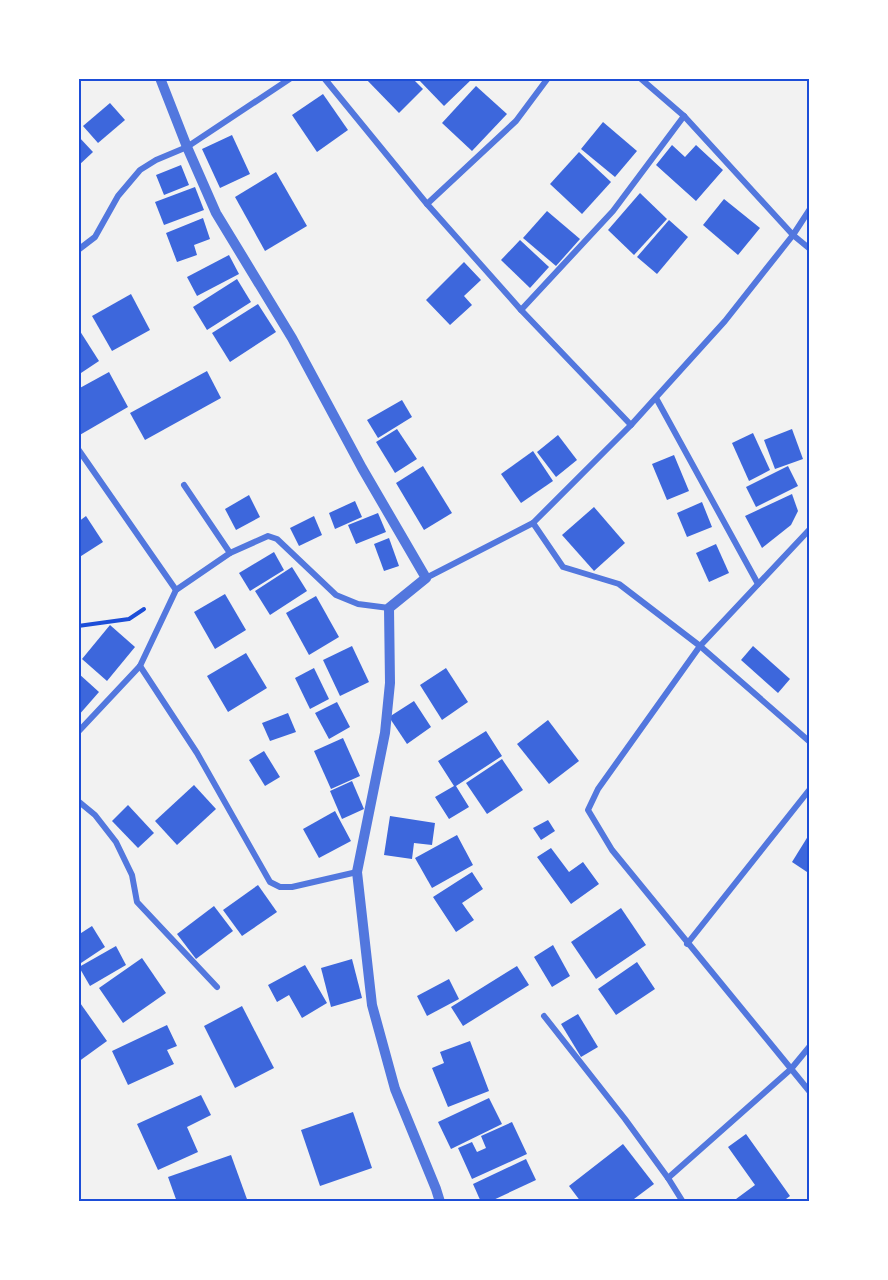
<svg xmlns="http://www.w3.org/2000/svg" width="888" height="1280" font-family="'Roboto Condensed',sans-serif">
  <rect width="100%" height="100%" fill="#f2f2f2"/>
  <g fill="#3d67dc">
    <polygon points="365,78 412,78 423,89 399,113"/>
    <polygon points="417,78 473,78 444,106"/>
    <polygon points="476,86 507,114 472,151 442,123"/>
    <polygon points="323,94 348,130 317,152 292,115"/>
    <polygon points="110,103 125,120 98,143 83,126"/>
    <polygon points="603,122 637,151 615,177 581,149"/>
    <polygon points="232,135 250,174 220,188 202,149"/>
    <polygon points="78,136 93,152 78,166"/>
    <polygon points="672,145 685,157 696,145 723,170 696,201 656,165"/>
    <polygon points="579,152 611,182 582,214 550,184"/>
    <polygon points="181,165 189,185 164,195 156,175"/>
    <polygon points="276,172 307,226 265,251 235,197"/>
    <polygon points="195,187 204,210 164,225 155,202"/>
    <polygon points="640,193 667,219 634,255 608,230"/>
    <polygon points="724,199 760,228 738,255 703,225"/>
    <polygon points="547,211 580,239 556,266 523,238"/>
    <polygon points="203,218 210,239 194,245 197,255 177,262 166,233"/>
    <polygon points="669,220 688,237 657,274 637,257"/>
    <polygon points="520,240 549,267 530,288 501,260"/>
    <polygon points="229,255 239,274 197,296 187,277"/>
    <polygon points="464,262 481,280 464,296 472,305 450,325 426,300"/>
    <polygon points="237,279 251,302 207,330 193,307"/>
    <polygon points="131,294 150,330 112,351 92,316"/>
    <polygon points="258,304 276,332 230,362 212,333"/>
    <polygon points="78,328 99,361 78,375"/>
    <polygon points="207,371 221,398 145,440 130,413"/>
    <polygon points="109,372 128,407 78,436 78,389"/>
    <polygon points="402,400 412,417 378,438 367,420"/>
    <polygon points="397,429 417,459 395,473 376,442"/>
    <polygon points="792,429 803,459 775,469 764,440"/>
    <polygon points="753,433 770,470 749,481 732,443"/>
    <polygon points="558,435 577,460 556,477 537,452"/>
    <polygon points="533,451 553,481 521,503 501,474"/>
    <polygon points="674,455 689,491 667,500 652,464"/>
    <polygon points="423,466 452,513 424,530 396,483"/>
    <polygon points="788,466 798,486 756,507 746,487"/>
    <polygon points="792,494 798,511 791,525 762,548 745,516"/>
    <polygon points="249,495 260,517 236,530 225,509"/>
    <polygon points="355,501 362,517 335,529 329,513"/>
    <polygon points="702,502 712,527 687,537 677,513"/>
    <polygon points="594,507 625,543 594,571 562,535"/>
    <polygon points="378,513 386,532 356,544 348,525"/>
    <polygon points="86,516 103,542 78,558 78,522"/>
    <polygon points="314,516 322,535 299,546 290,528"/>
    <polygon points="389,538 399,566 384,571 374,544"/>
    <polygon points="716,544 729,573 709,582 696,553"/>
    <polygon points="274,552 284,570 250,591 239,573"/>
    <polygon points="292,567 307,591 270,615 255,591"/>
    <polygon points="225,594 246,630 215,649 194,612"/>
    <polygon points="316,596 339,637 309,655 286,613"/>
    <polygon points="110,625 135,647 107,681 82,659"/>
    <polygon points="352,646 369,682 340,696 323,660"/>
    <polygon points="753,646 790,679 778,693 741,660"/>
    <polygon points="246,653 267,688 228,712 207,676"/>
    <polygon points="314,668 329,699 310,709 295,678"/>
    <polygon points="446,668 468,702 442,720 420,685"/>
    <polygon points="78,673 99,692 78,716"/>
    <polygon points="414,701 431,727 407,744 389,717"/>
    <polygon points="337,702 350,727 329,739 315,713"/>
    <polygon points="288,713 296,732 270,741 262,723"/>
    <polygon points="548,720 579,761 549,784 517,744"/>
    <polygon points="486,731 502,756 456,786 469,807 449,819 435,797 454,786 438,761"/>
    <polygon points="343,738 360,776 331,789 314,751"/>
    <polygon points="264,751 280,777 265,786 249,760"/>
    <polygon points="502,759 523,790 487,814 466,783"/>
    <polygon points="352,781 364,809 342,819 330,791"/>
    <polygon points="194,785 216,809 177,845 155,821"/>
    <polygon points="128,805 154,833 138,848 112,821"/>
    <polygon points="335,811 351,841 319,858 303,829"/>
    <polygon points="390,816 435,823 432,845 414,843 412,859 384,855"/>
    <polygon points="548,820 555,831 541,840 533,828"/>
    <polygon points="810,833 810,874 792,862"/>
    <polygon points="457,835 473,865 432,888 415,858"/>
    <polygon points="551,848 569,872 583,862 599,884 571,904 537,857"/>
    <polygon points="472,872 483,889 462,903 474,920 456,932 433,897"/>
    <polygon points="258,885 277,912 242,936 223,910"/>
    <polygon points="214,906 233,931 196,959 177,934"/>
    <polygon points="621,908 646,945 596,979 571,942"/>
    <polygon points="92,926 105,947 78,965 78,935"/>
    <polygon points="553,945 570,976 552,987 534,957"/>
    <polygon points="116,946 126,965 90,986 79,967"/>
    <polygon points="142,958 166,993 123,1023 99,988"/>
    <polygon points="352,959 362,998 331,1007 321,968"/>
    <polygon points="637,962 655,989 616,1015 598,989"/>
    <polygon points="305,965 327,1003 302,1018 289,995 277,1002 268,985"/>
    <polygon points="517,966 529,985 463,1026 451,1007"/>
    <polygon points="449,979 459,999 427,1016 417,996"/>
    <polygon points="78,1000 107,1041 78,1062"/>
    <polygon points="242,1006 274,1068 235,1088 204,1026"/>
    <polygon points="578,1014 598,1047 581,1057 561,1024"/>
    <polygon points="167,1025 177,1046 167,1050 174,1064 128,1085 112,1051"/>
    <polygon points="470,1041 489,1091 448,1107 432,1068 444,1063 440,1052"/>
    <polygon points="201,1095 211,1115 187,1127 198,1152 158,1170 137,1124"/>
    <polygon points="489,1098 502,1124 451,1149 438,1122"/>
    <polygon points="353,1112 372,1168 320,1186 301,1130"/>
    <polygon points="512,1122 527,1154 472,1179 458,1148 472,1142 477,1152 486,1148 481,1136"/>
    <polygon points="746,1134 790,1196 782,1202 738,1202 736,1199 755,1185 728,1147"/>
    <polygon points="623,1144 654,1184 630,1202 581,1202 569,1186"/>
    <polygon points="231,1155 248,1202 177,1202 168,1177"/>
    <polygon points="526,1159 536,1180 489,1202 481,1202 473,1184"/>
  </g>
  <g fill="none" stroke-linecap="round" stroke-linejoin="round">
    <polyline stroke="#1d4ed8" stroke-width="4" points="78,626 129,619 144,609"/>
    <g stroke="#5277de" stroke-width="6">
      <polyline points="324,78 427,204"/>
      <polyline points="640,78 684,116 793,235 810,209"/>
      <polyline points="78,250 95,237 118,196 140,170 156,160 187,147 291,78"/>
      <polyline points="521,310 613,211 684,116"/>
      <polyline points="656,398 758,584"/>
      <polyline points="631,425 725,321 793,235 810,249"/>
      <polyline points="78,449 176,590"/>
      <polyline points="184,485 230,553"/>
      <polyline points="533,523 563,567 619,584 700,646 810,742"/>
      <polyline points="810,529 700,646 598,789 588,810 612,850 810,1092"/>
      <polyline points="426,578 533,523 631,425 521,310 427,204 516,121 548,78"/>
      <polyline points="140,666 197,753 270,882 280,887 292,887 357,872"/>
      <polyline points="78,732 140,666 176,590 230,553 268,536 277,539 336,595 358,604 389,608"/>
      <polyline points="78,801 95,815 116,842 132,875 137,902 217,987"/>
      <polyline points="687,944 810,789"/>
      <polyline points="544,1016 625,1119 668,1178 683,1202"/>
      <polyline points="668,1178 791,1069 810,1046"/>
    </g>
    <polyline stroke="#5277de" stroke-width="10" points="160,78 187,147 216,213 292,338 362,468 426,578 389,608 390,683 385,733 357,872 372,1005 395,1089 436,1189 440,1202"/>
  </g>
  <rect width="888" height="1280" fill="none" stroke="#ffffff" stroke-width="159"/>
  <rect x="80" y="80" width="728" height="1120" fill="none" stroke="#1d4ed8" stroke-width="2"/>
</svg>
